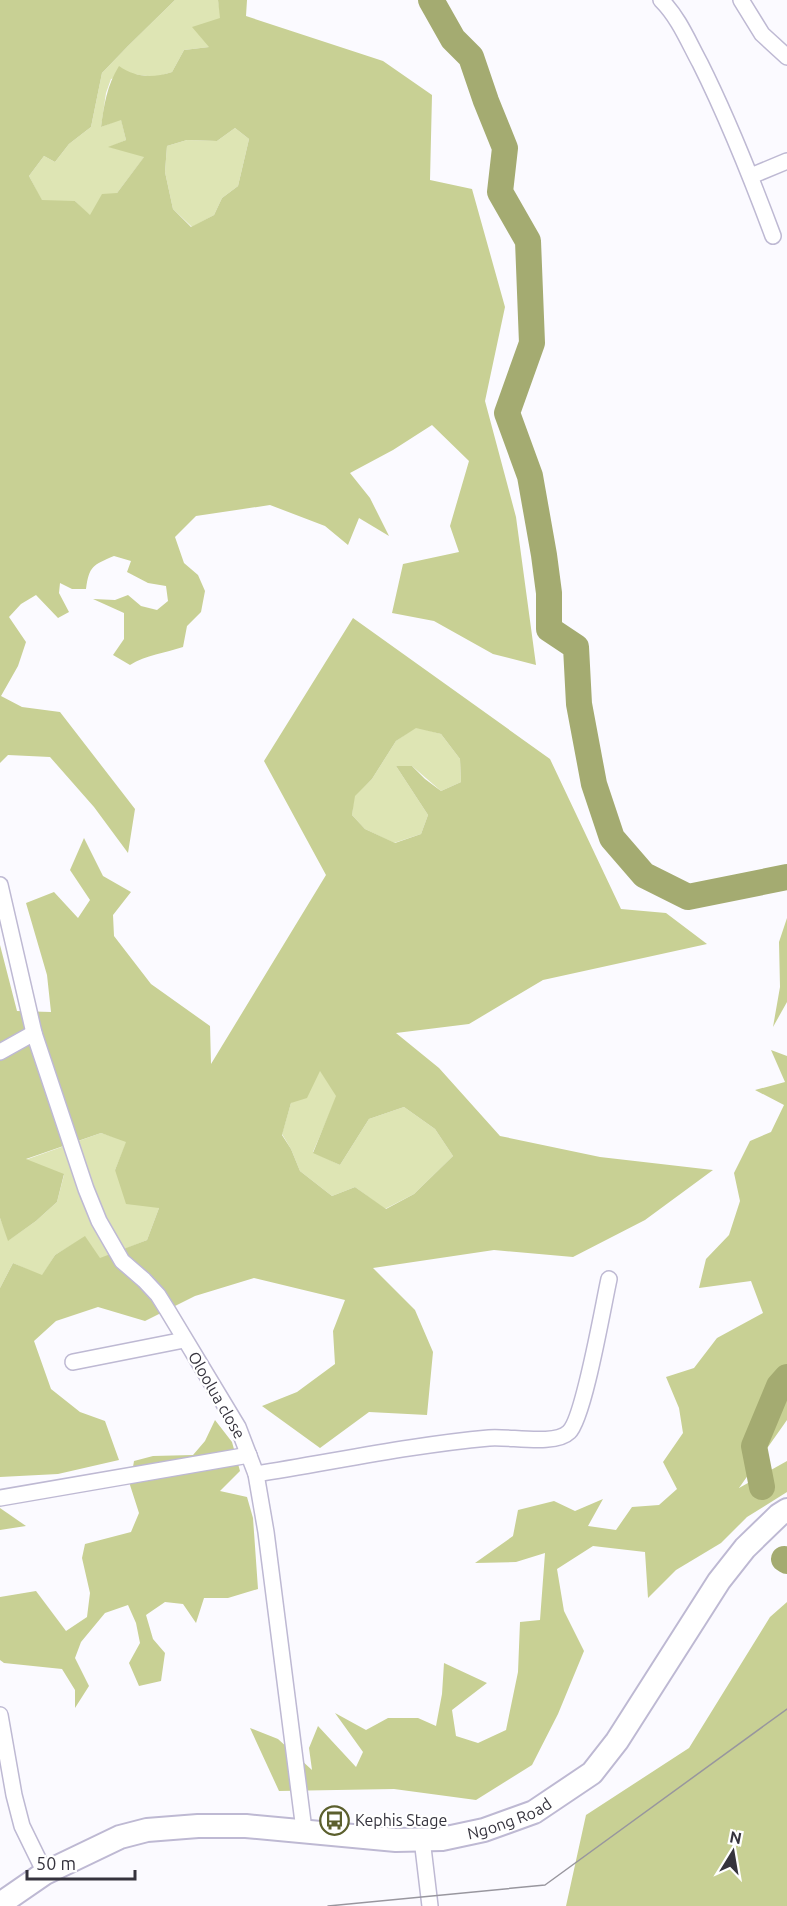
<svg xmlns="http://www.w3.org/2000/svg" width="787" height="1906" font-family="Ubuntu,sans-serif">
  <rect width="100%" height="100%" fill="#fbfaff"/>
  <g fill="#dee5b4">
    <polygon points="175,0 218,0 221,18 209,47 184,50 172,72 156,77 131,74 111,79 106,93 101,127 121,119 126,140 110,147 145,156 117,193 90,216 75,201 42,201 29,176 44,156 55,162 69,144 91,127 102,73 128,46"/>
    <polygon points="235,128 249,139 238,186 222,198 214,215 192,227 173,209 165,172 167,146 187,140 217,141"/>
    <polygon points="416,727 441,734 460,759 461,782 441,791 412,766 396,766 428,815 421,834 394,843 365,829 352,815 354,796 372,779 396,741"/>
    <polygon points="320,1070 337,1096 313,1152 340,1165 369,1119 404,1107 435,1129 453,1156 414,1194 385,1209 355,1187 332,1196 300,1171 291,1149 282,1134 291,1103"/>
    <polygon points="101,1133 127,1141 115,1170 159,1208 147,1240 100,1259 85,1237 55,1255 42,1276 13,1263 0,1288 0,1218 9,1240 36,1221 57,1202 64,1175 25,1160"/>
  </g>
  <g fill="#c8d094" fill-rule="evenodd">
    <path d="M0,0H175L128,46L102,73L91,127L69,144L55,162L44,156L29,176L42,200L75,201L90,215L102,194L117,193L144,157L108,147L126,140L121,120L101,127C104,105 107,85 119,66C136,78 153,78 172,72L184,50L209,47L192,27L220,18L218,0H247L246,16L383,61L432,95L430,180L472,189L505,307L485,401L516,517L536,665L493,654L434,621L392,613L403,564L459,552L450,526L469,461L432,425L393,450L350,473L370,498L389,536L359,518L348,545L325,526L270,505L196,516L175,537L184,563L198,575L205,591L201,612L187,626L183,647C165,653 146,655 130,665L113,655L124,639V613L93,599L115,600L128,595L141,606L157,610L168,601L166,586L148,583L127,572L131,561L114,556C93,565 89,566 86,589H72L60,583L59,593L69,612L58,618L36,595L21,604L9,617L26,642L18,666L1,696L22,707L60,712L135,809L128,853L94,807L50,757L8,755L0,763ZM235,128L249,139L238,186L222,198L214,215L191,227L173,209L165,172L167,146L187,140L217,141Z"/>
    <path d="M353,618L550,759L621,909L666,913L707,944L543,980L469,1024L396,1033L439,1068L500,1136L600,1157L713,1170L645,1220L573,1257L494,1250L373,1268L415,1310L433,1352L427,1415L369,1412L320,1448L262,1406L297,1392L335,1364L333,1331L345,1300L254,1278L195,1296L145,1321L98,1307L56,1321L34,1341L51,1389L80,1412L105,1421L119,1460L58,1474L0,1477V1288L13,1263L42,1275L55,1255L85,1236L100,1258L147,1240L159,1208L126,1204L115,1170L126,1142L101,1133L26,1159L64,1174L57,1202L36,1221L8,1241L0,1218V945L17,1011L51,1012L47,975L26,903L54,892L78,918L90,900L70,870L84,838L103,876L131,892L113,915L114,936L151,984L210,1026L211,1064L326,875L264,761ZM416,728L441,734L460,759L461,782L441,791L425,779L412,766H396L428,815L421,834L395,843L365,829L352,815L355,796L372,779L396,741ZM320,1071L336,1096L313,1153L340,1165L369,1119L404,1107L435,1129L453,1156L414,1194L386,1209L355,1187L332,1196L300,1171L291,1149L282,1135L291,1103L307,1098Z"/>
    <polygon points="787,918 787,1002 773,1027 780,987 779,942"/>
    <polygon points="771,1050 787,1056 787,1420 739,1488 787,1461 787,1492 747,1517 721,1543 676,1570 648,1598 645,1552 593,1546 557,1569 564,1611 584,1651 558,1714 532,1765 476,1800 394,1789 279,1791 250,1728 278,1739 312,1770 309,1748 318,1726 356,1767 363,1752 335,1713 366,1730 388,1718 418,1718 436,1726 442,1694 444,1663 487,1683 452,1710 456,1736 478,1743 506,1730 518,1672 520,1622 540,1620 545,1553 516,1562 475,1563 513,1536 518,1510 554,1501 575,1511 603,1499 588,1526 616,1530 632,1507 659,1505 677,1489 663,1462 683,1433 679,1408 666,1377 694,1368 717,1338 763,1313 751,1281 699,1288 706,1259 729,1235 740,1201 734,1173 750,1141 771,1132 784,1105 755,1090 785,1082"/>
    <polygon points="215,1420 232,1442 240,1471 220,1491 247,1497 253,1518 258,1589 228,1598 204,1598 196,1623 183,1604 165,1602 146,1615 153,1639 165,1653 161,1681 139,1686 129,1663 140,1643 136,1623 128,1605 105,1613 81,1642 75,1658 89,1686 75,1708 75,1690 62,1669 4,1663 0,1660 0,1597 36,1591 66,1631 87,1617 90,1593 82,1558 85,1544 131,1532 139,1513 130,1485 134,1461 153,1456 193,1455 205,1441"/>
    <polygon points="0,1508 26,1526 0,1530"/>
    <polygon points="787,1602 787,1906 566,1906 586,1815 689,1748 770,1617"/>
  </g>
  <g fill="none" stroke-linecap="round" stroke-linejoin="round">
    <g stroke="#a4ab71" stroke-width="26">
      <polyline points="431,0 453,39 471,57 486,101 505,148 500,192 528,241 532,343 507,413 530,476 544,555 549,593 549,629 576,647 579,704 594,784 612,838 644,875 688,897 787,877"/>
      <polyline points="762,1487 754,1446 779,1386 787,1377"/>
      <polyline points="784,1559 787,1561"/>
    </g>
    <defs>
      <g id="minor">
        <path d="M661,0C679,18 688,41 700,63C728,119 751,177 773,236"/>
        <polyline points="741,0 762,34 787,57"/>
        <polyline points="751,176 787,161"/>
        <polyline points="0,885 34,1033 86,1189 99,1221 122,1261 144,1280 158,1295 168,1311 238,1427 256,1474 266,1532 304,1830"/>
        <polyline points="0,1052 34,1033"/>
        <polyline points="73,1362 184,1340"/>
        <path d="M256,1474C333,1462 411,1445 489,1438C509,1436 555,1446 569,1432C584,1418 603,1306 609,1279"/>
        <polyline points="0,1498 249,1455"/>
        <polyline points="0,1715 14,1795 22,1826 45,1873"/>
        <polyline points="422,1839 430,1906"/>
      </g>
      <g id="secondary">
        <path id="s1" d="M0,1904L45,1873L120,1837L147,1830L198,1826H246L396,1840L442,1839L484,1830L534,1812L592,1773L617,1741L719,1581L745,1548L779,1515L787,1510"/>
      </g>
    </defs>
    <use href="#minor" stroke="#beb9d3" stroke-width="18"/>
    <use href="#secondary" stroke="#beb9d3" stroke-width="26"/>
    <use href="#minor" stroke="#fff" stroke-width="15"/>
    <use href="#secondary" stroke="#fff" stroke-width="22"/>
    <polyline stroke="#98969e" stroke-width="1.5" points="328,1906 545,1885 787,1709"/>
  </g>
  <defs>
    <symbol id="bus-ring" viewBox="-11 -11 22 22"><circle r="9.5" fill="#fff" stroke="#5b5f2d" stroke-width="1.5"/><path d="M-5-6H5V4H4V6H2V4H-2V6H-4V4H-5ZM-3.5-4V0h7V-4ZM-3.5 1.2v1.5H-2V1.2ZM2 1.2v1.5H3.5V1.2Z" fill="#5b5f2d"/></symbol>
  </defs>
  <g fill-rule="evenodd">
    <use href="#bus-ring" x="318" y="1804" width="33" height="33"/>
  </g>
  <g text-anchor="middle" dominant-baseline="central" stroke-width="4.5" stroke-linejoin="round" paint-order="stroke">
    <g font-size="16" fill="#35333d" stroke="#fff">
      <text transform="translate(217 1395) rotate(60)">Oloolua close</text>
      <text stroke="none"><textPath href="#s1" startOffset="532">Ngong Road</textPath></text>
    </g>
    <g font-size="16" fill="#35333d" stroke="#fff" text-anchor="start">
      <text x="355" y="1820">Kephis Stage</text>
    </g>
  </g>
  <g transform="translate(733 1852) rotate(11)" stroke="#ffffff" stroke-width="4.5" paint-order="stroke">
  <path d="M0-4.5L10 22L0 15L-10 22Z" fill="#35333d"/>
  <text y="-9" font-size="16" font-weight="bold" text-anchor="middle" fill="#35333d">N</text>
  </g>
  <path d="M27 1870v9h108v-9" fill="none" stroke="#35333d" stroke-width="3"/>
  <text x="36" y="1870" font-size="18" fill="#35333d" stroke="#ffffff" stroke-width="4.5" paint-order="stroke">50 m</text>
</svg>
